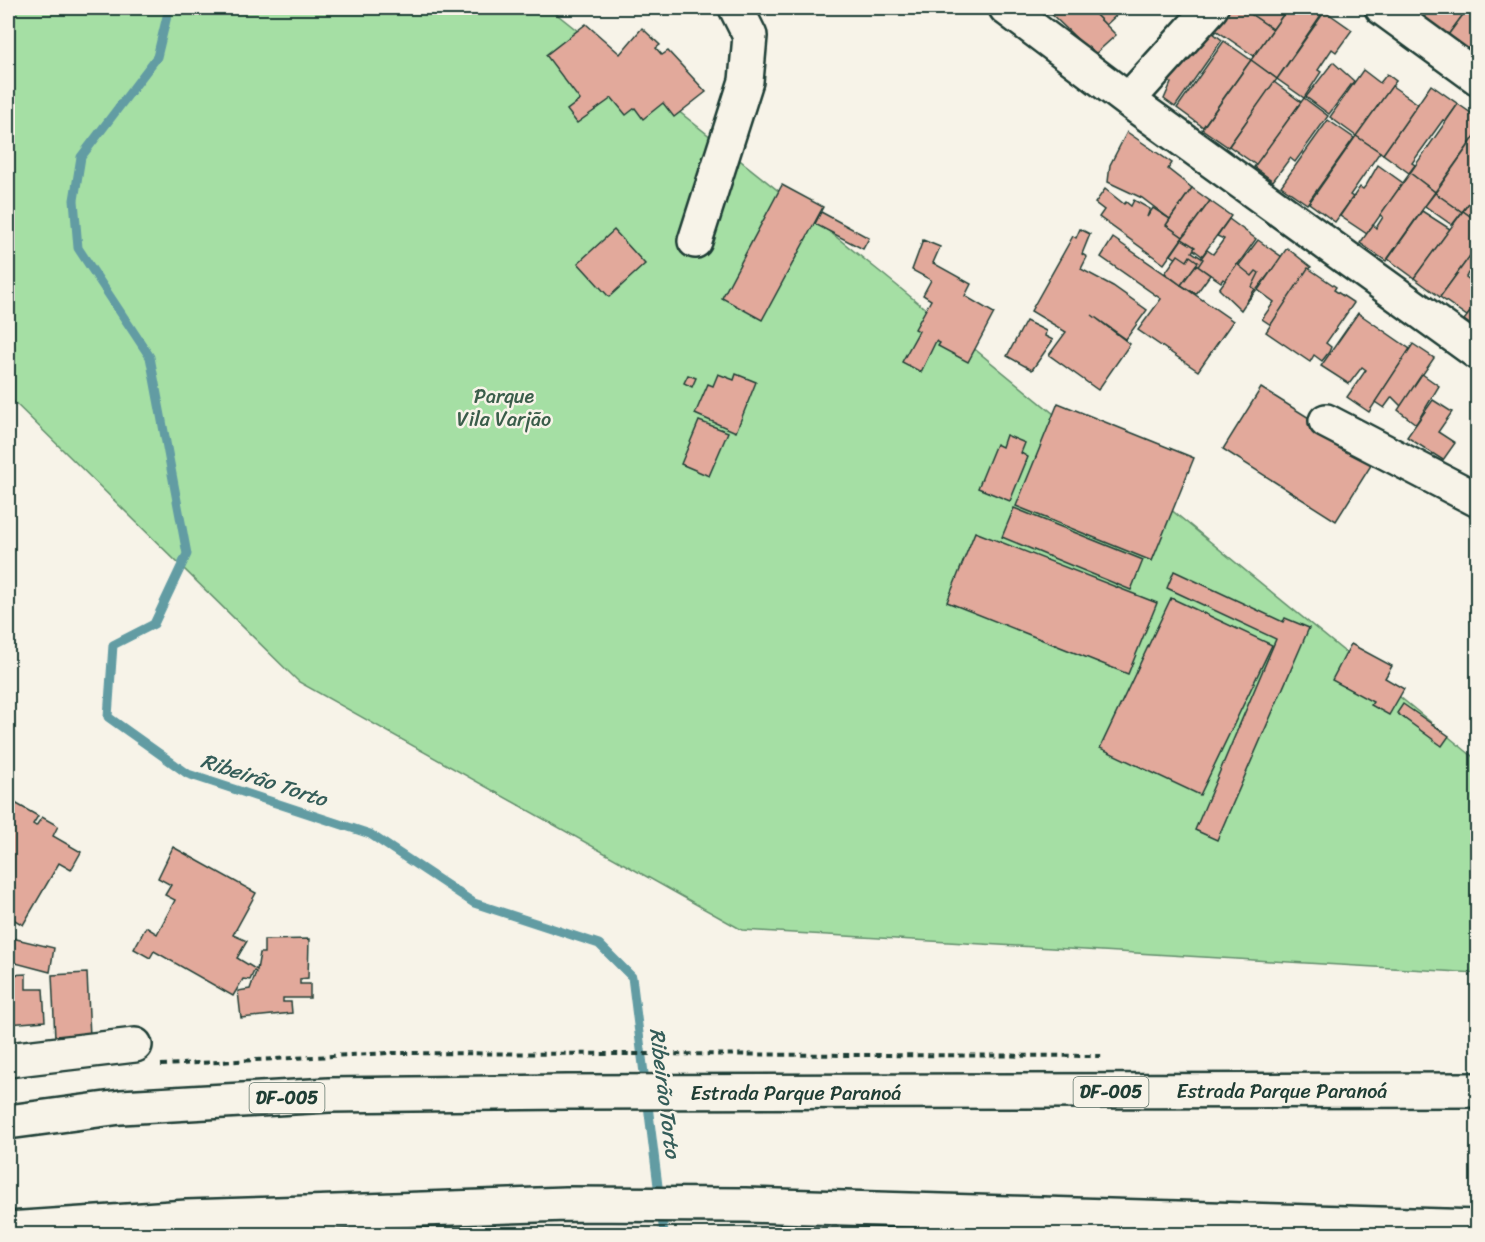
<svg xmlns="http://www.w3.org/2000/svg" width="1485" height="1242" font-family="Sriracha,sans-serif">
  <rect width="100%" height="100%" fill="#f7f3e8"/>
  <filter id="ink" filterUnits="userSpaceOnUse"><feTurbulence type="fractalNoise" baseFrequency=".0167" numOctaves="2"/><feDisplacementMap in="SourceGraphic" scale="12" xChannelSelector="R" yChannelSelector="G"/><feConvolveMatrix kernelMatrix="1 2 1 2 8 2 1 2 1" color-interpolation-filters="sRGB"/></filter>
  <g filter="url(#ink)">
    <polygon fill="#a5dfa4" stroke="#628e6c" stroke-width="1.5" points="8,8 549,8 884,275 1477,760 1477,973 742,930 299,682 8,396"/>
    <g fill="none" stroke-linecap="round" stroke-linejoin="round">
      <polyline stroke="#629ca3" stroke-width="9" points="169,8 157,57 81,157 74,200 78,248 150,357 187,554 154,624 113,645 108,717 188,774 370,834 474,903 599,944 632,977 664,1234"/>
    </g>
    <g fill="#e2a99b" stroke="#1f3d34" stroke-width="1.5">
      <polygon points="1045,8 1089,8 1116,35 1094,55"/>
      <polygon points="1089,8 1124,8 1106,25"/>
      <polygon points="1231,8 1242,8 1273,29 1254,56 1217,31 1214,34 1205,27 1221,12 1225,17"/>
      <polygon points="1242,8 1288,8 1273,29"/>
      <polygon points="1288,8 1317,8 1323,12 1277,79 1251,60"/>
      <polygon points="1410,8 1468,8 1448,35"/>
      <polygon points="1468,8 1478,8 1478,56 1448,35"/>
      <polygon points="1325,11 1352,30 1336,52 1332,49 1318,70 1321,72 1304,98 1277,79"/>
      <polygon points="586,24 620,54 642,28 660,45 656,48 662,55 668,51 706,92 674,117 663,103 643,119 635,108 626,115 612,98 577,123 567,110 580,100 546,55"/>
      <polygon points="1205,27 1222,40 1175,107 1164,99 1171,83 1158,73"/>
      <polygon points="1224,41 1251,60 1203,127 1177,108"/>
      <polygon points="1251,60 1277,79 1228,147 1202,129"/>
      <polygon points="1333,62 1354,81 1329,114 1306,97"/>
      <polygon points="1363,70 1380,83 1387,74 1396,81 1356,136 1330,117"/>
      <polygon points="1274,82 1301,102 1256,165 1229,146"/>
      <polygon points="1431,85 1458,104 1446,121 1443,120 1412,163 1415,165 1409,173 1383,154"/>
      <polygon points="1392,86 1418,104 1383,154 1356,136"/>
      <polygon points="1304,98 1328,116 1295,162 1290,158 1273,181 1254,167"/>
      <polygon points="1458,104 1478,118 1478,132 1435,192 1410,173"/>
      <polygon points="1328,120 1354,138 1307,204 1281,186"/>
      <polygon points="1127,132 1172,163 1168,169 1192,188 1170,219 1142,198 1108,182 1110,165"/>
      <polygon points="1478,132 1478,191 1462,212 1435,193"/>
      <polygon points="1356,136 1380,152 1350,195 1353,197 1335,222 1309,203"/>
      <polygon points="1378,165 1403,183 1367,234 1340,216 1360,187 1363,189 1367,184"/>
      <polygon points="1410,173 1435,192 1386,261 1360,243 1373,225 1376,228 1383,217 1380,215"/>
      <polygon points="782,185 823,207 762,320 722,298"/>
      <polygon points="1192,188 1210,201 1183,237 1166,225"/>
      <polygon points="1105,189 1124,204 1126,202 1131,206 1134,200 1150,209 1147,217 1153,208 1170,219 1166,225 1183,237 1164,264 1099,217 1104,210 1095,203"/>
      <polygon points="1478,191 1478,222 1463,211"/>
      <polygon points="1435,193 1462,212 1452,225 1425,206"/>
      <polygon points="1210,201 1231,216 1202,256 1181,240"/>
      <polygon points="1422,211 1450,229 1414,278 1388,259"/>
      <polygon points="1463,211 1478,222 1478,245 1440,297 1414,278"/>
      <polygon points="821,212 869,238 863,249 815,224"/>
      <polygon points="1229,219 1256,239 1226,281 1223,279 1221,282 1196,265 1207,250 1213,254 1224,239 1217,236"/>
      <polygon points="1080,229 1090,234 1082,254 1087,257 1081,269 1113,286 1147,310 1126,339 1092,315 1130,344 1098,390 1049,355 1066,332 1031,311 1073,236 1076,238"/>
      <polygon points="614,230 645,264 609,297 578,263"/>
      <polygon points="1113,238 1233,321 1198,371 1138,330 1161,299 1101,257"/>
      <polygon points="1182,239 1195,247 1192,252 1203,259 1195,271 1171,255"/>
      <polygon points="923,240 940,247 933,263 971,284 965,296 994,313 968,362 938,346 940,343 936,341 921,372 902,362 919,331 915,329 931,300 923,295 931,280 912,270"/>
      <polygon points="1258,240 1282,257 1247,302 1245,304 1241,300 1238,304 1221,289"/>
      <polygon points="1478,245 1478,280 1468,273 1466,277 1478,286 1478,302 1467,316 1440,297"/>
      <polygon points="1287,248 1311,267 1271,325 1262,319 1274,302 1258,290"/>
      <polygon points="1178,255 1187,261 1190,256 1198,262 1181,285 1165,273"/>
      <polygon points="1237,264 1252,276 1256,271 1259,273 1252,287 1255,289 1241,310 1219,289"/>
      <polygon points="1196,265 1210,275 1196,294 1181,285"/>
      <polygon points="1308,268 1336,287 1334,290 1354,303 1326,343 1331,347 1329,352 1322,361 1314,355 1310,362 1266,332"/>
      <polygon points="1478,302 1478,330 1464,320"/>
      <polygon points="1358,313 1410,349 1369,412 1347,397 1366,370 1362,367 1349,384 1321,366"/>
      <polygon points="1026,321 1046,331 1045,336 1053,340 1032,370 1007,356"/>
      <polygon points="1413,344 1434,358 1401,406 1392,397 1384,408 1375,402"/>
      <polygon points="718,374 734,380 736,374 756,382 736,432 695,414 708,384 713,386"/>
      <polygon points="1422,374 1439,386 1416,424 1398,410"/>
      <polygon points="688,375 696,378 692,387 684,383"/>
      <polygon points="1261,388 1375,459 1336,521 1223,449"/>
      <polygon points="1433,400 1452,412 1438,432 1455,443 1443,460 1407,437"/>
      <polygon points="1058,403 1194,458 1152,561 1016,506"/>
      <polygon points="699,421 728,432 709,476 681,464"/>
      <polygon points="1006,435 1025,443 1021,453 1028,457 1010,501 978,488 996,444 1002,447"/>
      <polygon points="1014,508 1143,560 1131,590 1002,537"/>
      <polygon points="975,532 1157,603 1128,674 947,602"/>
      <polygon points="1174,571 1283,622 1285,618 1309,628 1217,840 1195,830 1276,639 1167,588"/>
      <polygon points="1171,598 1272,645 1200,795 1100,748"/>
      <polygon points="1351,644 1392,666 1385,678 1404,689 1389,715 1371,705 1373,702 1332,680"/>
      <polygon points="1403,704 1449,736 1442,746 1397,713"/>
      <polygon points="15,803 38,816 33,824 36,826 42,817 58,826 53,836 81,852 71,870 59,863 23,925 8,916 8,807 11,809"/>
      <polygon points="173,847 256,893 233,935 247,941 237,958 257,970 260,953 264,953 264,940 309,939 308,978 300,979 300,984 310,984 310,998 283,998 283,1002 291,1002 292,1013 241,1018 238,991 250,989 256,972 254,971 250,980 243,979 233,996 154,951 150,958 134,949 146,927 157,934 175,900 165,895 171,885 158,878"/>
      <polygon points="8,937 54,948 50,972 8,961"/>
      <polygon points="87,973 90,1037 55,1038 52,975"/>
      <polygon points="26,974 26,989 43,989 45,1021 8,1024 8,975"/>
    </g>
    <g fill="none" stroke-linecap="round" stroke-linejoin="round">
      <defs>
        <g id="minor">
          <polyline points="1382,8 1478,78"/>
          <polyline points="1129,99 1211,8"/>
          <polyline points="695,241 746,81 750,36 736,8"/>
          <polyline points="1326,421 1478,500"/>
          <polyline points="8,1060 135,1045"/>
        </g>
        <polyline id="tertiary" points="1006,8 1136,106 1478,353"/>
        <g id="primary">
          <polyline points="8,1122 121,1107 329,1095 568,1092 1478,1090"/>
          <polyline points="8,1229 187,1217 566,1204 745,1205 1478,1227"/>
        </g>
      </defs>
      <use href="#minor" stroke="#1f3d34" stroke-width="38"/>
      <use href="#tertiary" stroke="#1f3d34" stroke-width="38"/>
      <use href="#primary" stroke="#1f3d34" stroke-width="38"/>
      <polyline stroke="#1f3d34" stroke-width="4" stroke-dasharray="6 4.5" stroke-linecap="butt" points="161,1065 389,1053 1104,1056"/>
      <use href="#minor" stroke="#f7f3e8" stroke-width="33"/>
      <use href="#tertiary" stroke="#f7f3e8" stroke-width="33"/>
      <use href="#primary" stroke="#f7f3e8" stroke-width="33"/>
    </g>
  </g>
  <g text-anchor="middle" dominant-baseline="central" stroke-width="5" stroke-linejoin="round" paint-order="stroke">
    <g fill="#f7f3e8" stroke="#60746a" stroke-width="1.5">
      <rect x="1073.5" y="1077" width="75" height="30" rx="4.5"/>
      <rect x="249.5" y="1083" width="75" height="30" rx="4.5"/>
    </g>
    <g font-size="18" font-weight="bold" fill="#1f3d34">
      <text x="1111" y="1092">DF-005</text>
      <text x="287" y="1098">DF-005</text>
    </g>
    <g font-size="20" fill="#3a5d4a" stroke="#f7f3e8">
      <text x="504" y="396">Parque<tspan x="504" dy="23">Vila Varjão</tspan></text>
    </g>
    <g font-size="20" fill="#1f3d34" stroke="#f7f3e8">
      <text x="1282" y="1091">Estrada Parque Paranoá</text>
      <text x="796" y="1093">Estrada Parque Paranoá</text>
    </g>
    <g font-size="21" font-style="italic" fill="#355d59" stroke="#f7f3e8">
      <text transform="translate(264 780) rotate(18)">Ribeirão Torto</text>
      <text transform="translate(665 1093) rotate(83)">Ribeirão Torto</text>
    </g>
  </g>
  <rect width="1485" height="1242" fill="none" stroke="#f7f3e8" stroke-width="30"/>
  <rect x="15" y="15" width="1455" height="1212" fill="none" stroke="#1f3d34" stroke-width="2" filter="url(#ink)"/>
</svg>
